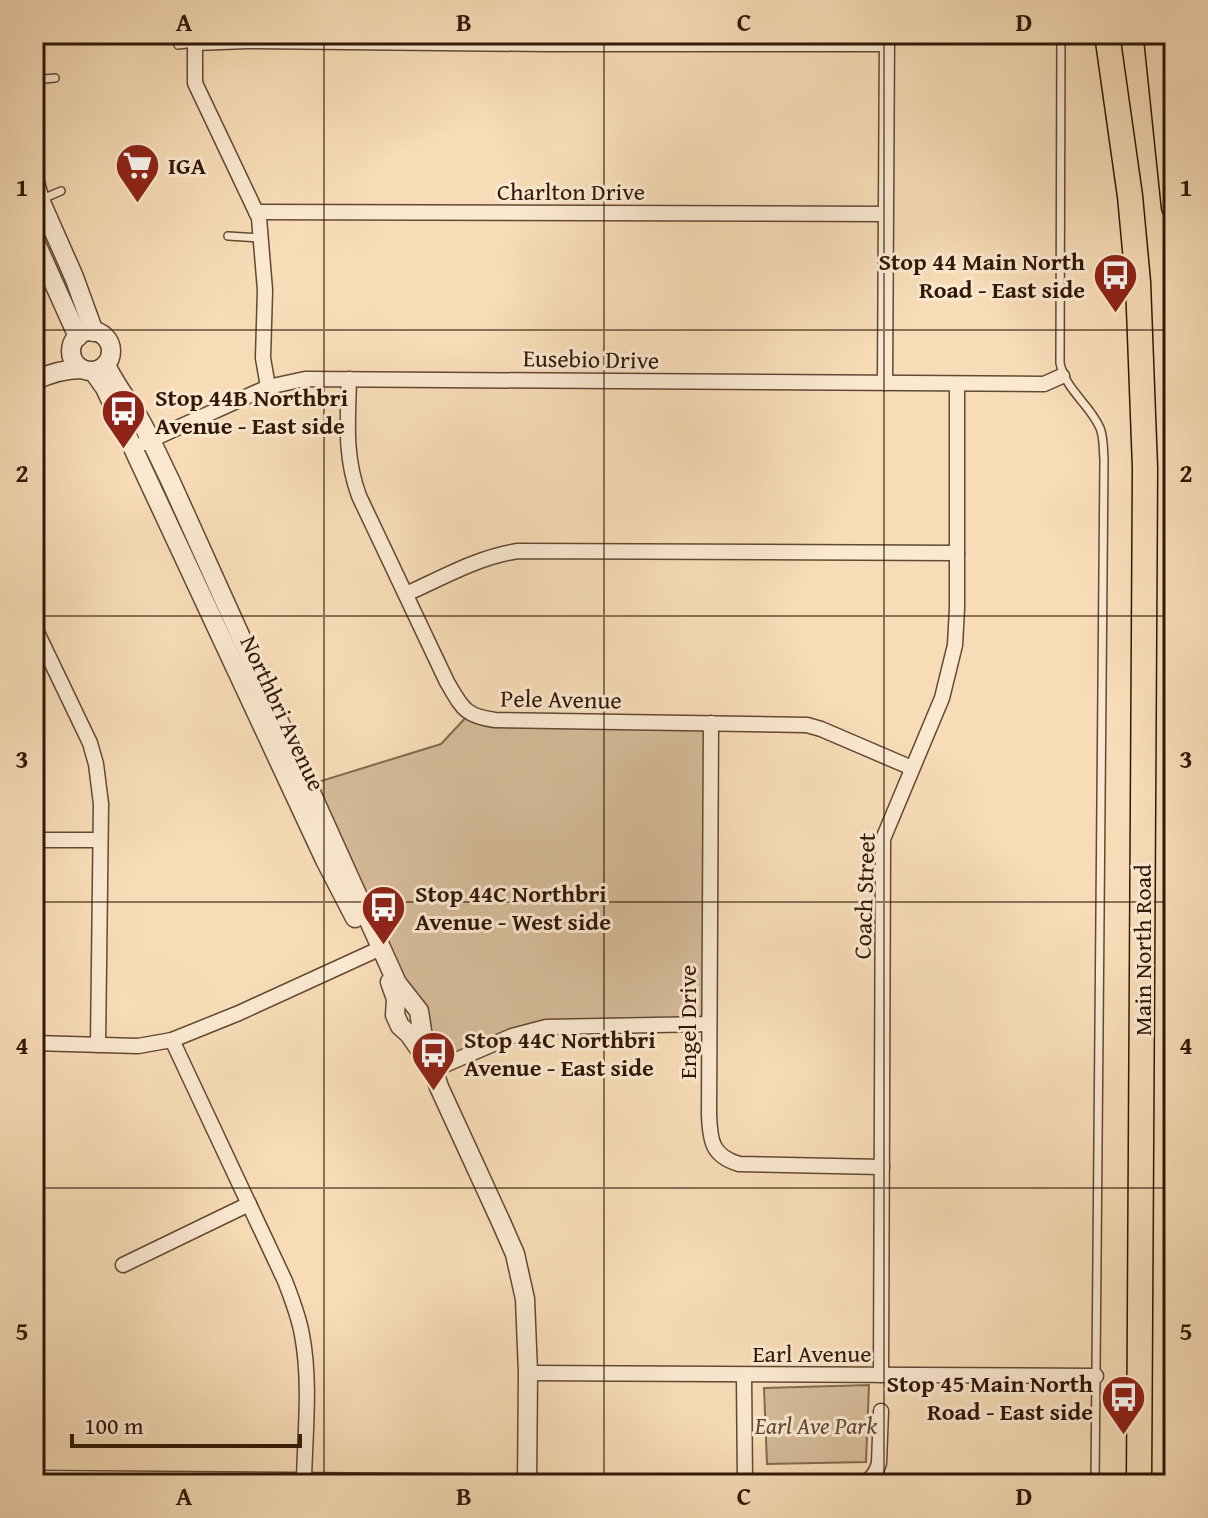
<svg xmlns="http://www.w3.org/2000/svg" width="1208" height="1518" font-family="'Gentium Book Plus',serif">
  <rect width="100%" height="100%" fill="#f7dcb7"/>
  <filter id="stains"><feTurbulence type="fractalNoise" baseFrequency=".0025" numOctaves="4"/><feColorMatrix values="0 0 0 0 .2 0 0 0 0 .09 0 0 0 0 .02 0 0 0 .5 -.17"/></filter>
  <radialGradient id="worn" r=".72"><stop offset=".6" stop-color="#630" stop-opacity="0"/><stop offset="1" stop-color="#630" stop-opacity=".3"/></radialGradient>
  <g fill="#d6bb99" stroke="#846950" stroke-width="2">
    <polygon points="469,714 711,723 709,1024 563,1025 433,1070 423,1037 308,785 441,744"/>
    <polygon points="869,1385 866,1462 767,1464 764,1388"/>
  </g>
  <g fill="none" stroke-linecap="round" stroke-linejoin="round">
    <defs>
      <g id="service">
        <path d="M1061,34L1060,363C1066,391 1089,403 1100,428C1104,438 1103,448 1104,459L1095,1484"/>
        <polyline points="178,45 195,43"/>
        <polyline points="34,80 55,78"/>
        <polyline points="40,200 61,191"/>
        <polyline points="228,236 262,238"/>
      </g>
      <g id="minor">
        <polyline points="195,34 195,83 259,218 265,290 263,358 268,387"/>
        <polyline points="195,43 247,41 547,44 887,44"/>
        <polyline points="256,212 885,214"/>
        <path d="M349,379C348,421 344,455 359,496L447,682C462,707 464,716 495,720L807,725L821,729L912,768"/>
        <polyline points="885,383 887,34"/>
        <polyline points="144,443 268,387 305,379 1044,384 1062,376"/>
        <path d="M406,594C442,578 478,557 518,551L957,553"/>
        <polyline points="34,626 90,743 96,764 101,804 98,1045"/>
        <path d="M711,723L709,1115C710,1141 712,1156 739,1164L882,1167"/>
        <polyline points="34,840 100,840"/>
        <path d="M172,1040L285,1281C292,1299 299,1317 302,1335C311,1382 305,1433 304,1480"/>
        <polyline points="34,1043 138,1046 172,1040 239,1013 381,948"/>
        <polyline points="433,1070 512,1036 546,1027 709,1024"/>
        <polyline points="123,1265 249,1204"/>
        <polyline points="528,1373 1096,1376"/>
        <polyline points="744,1375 745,1484"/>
        <polyline points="881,1375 883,839 942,698 955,645 957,608 957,384"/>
        <polyline points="34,1478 527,1482"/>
        <path d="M861,1484C871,1480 876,1474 879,1463L881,1411"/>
      </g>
      <g id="tertiary">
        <polyline points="34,179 40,200 74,277 94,332"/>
        <polyline points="34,239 78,337"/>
        <circle cx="91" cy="351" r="20"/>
        <path d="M106,365C114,382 125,397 136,413C149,434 159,458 170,480L397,983L419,1011L423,1037L439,1087L501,1222L515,1254L525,1299L528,1373L527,1484"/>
        <polyline points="93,371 105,388 325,860 355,918"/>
        <path d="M34,381C50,373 64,369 82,369"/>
        <polyline points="390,982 396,999 395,1015 400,1026 409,1034 423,1054"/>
      </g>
      <g id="trunk">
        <polyline points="1107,34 1130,196 1138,282 1145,468 1139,1484"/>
        <polyline points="1156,34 1174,207"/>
      </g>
    </defs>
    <use href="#service" stroke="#634833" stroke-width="10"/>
    <use href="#minor" stroke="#634833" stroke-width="17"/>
    <use href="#tertiary" stroke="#634833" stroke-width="21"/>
    <use href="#trunk" stroke="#321707" stroke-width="27"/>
    <use href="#service" stroke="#fae8d0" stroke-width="7"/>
    <use href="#minor" stroke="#fae8d0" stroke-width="14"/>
    <use href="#tertiary" stroke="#fae8d0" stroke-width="18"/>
    <use href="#trunk" stroke="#f7dcb7" stroke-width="24"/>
  </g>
  <path fill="none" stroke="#321707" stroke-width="2" stroke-opacity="0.55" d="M324,34V1484M604,34V1484M884,34V1484M34,330H1174M34,616H1174M34,902H1174M34,1188H1174"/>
  <defs>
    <symbol id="supermarket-pin" viewBox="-11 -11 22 30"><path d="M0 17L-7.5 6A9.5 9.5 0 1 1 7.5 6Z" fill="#8f2418" stroke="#fae8d0"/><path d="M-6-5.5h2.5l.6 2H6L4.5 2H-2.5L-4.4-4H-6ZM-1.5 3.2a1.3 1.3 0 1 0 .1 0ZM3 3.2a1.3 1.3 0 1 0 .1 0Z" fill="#fff"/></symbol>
    <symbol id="bus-pin" viewBox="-11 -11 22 30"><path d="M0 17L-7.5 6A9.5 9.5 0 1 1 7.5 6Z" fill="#8f2418" stroke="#fae8d0"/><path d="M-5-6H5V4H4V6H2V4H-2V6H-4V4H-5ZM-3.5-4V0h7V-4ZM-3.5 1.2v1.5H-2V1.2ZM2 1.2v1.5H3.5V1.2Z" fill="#fff"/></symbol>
  </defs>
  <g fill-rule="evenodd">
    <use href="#supermarket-pin" x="112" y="140" width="51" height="69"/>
    <use href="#bus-pin" x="1090" y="250" width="51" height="69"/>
    <use href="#bus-pin" x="98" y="386" width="51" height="69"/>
    <use href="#bus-pin" x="358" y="882" width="51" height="69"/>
    <use href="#bus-pin" x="408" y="1028" width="51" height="69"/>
    <use href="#bus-pin" x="1098" y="1372" width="51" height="69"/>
  </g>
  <g text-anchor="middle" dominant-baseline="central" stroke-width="6" stroke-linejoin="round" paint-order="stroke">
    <g font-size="24" font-weight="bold" fill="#321707" stroke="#fae8d0" text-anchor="start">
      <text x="168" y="165">IGA</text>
      <text x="1085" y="261" text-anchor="end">Stop 44 Main North<tspan x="1085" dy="28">Road - East side</tspan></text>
      <text x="155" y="397">Stop 44B Northbri<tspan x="155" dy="28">Avenue - East side</tspan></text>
      <text x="415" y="893">Stop 44C Northbri<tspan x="415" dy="28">Avenue - West side</tspan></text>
      <text x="464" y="1039">Stop 44C Northbri<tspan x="464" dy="28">Avenue - East side</tspan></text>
      <text x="1093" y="1383" text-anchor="end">Stop 45 Main North<tspan x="1093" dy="28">Road - East side</tspan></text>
    </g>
    <g font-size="24" fill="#321707" stroke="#fae8d0">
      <text x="571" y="191">Charlton Drive</text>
      <text transform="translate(591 359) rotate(1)">Eusebio Drive</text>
      <text transform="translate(561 699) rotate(1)">Pele Avenue</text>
      <text transform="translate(283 713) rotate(65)">Northbri Avenue</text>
      <text transform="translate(864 896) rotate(-88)">Coach Street</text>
      <text transform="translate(1142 950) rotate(-90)">Main North Road</text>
      <text transform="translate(687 1022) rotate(-90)">Engel Drive</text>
      <text x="812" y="1353">Earl Avenue</text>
    </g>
    <g font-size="24" font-style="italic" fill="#634833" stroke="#fae8d0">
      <text x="816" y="1425">Earl Ave Park</text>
    </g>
  </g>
  <rect width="1208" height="1518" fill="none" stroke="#f7dcb7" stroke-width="88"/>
  <path d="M72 1434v12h228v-12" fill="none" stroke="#321707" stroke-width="4"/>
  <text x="84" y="1434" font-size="24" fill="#321707" stroke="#fae8d0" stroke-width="6" paint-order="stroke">100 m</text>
  <rect x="44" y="44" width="1120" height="1430" fill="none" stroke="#321707" stroke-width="3"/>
  <g font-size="26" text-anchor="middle" font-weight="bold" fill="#321707">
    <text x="184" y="31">A</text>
    <text x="464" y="31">B</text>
    <text x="744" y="31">C</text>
    <text x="1024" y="31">D</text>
    <text x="22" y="196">1</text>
    <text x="1186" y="196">1</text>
    <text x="22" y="482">2</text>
    <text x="1186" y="482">2</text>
    <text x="22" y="768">3</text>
    <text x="1186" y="768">3</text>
    <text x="22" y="1054">4</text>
    <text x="1186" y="1054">4</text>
    <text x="22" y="1340">5</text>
    <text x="1186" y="1340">5</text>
    <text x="184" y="1505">A</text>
    <text x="464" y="1505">B</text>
    <text x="744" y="1505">C</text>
    <text x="1024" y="1505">D</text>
  </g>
  <rect width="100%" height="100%" filter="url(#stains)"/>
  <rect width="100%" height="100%" fill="url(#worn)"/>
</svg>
